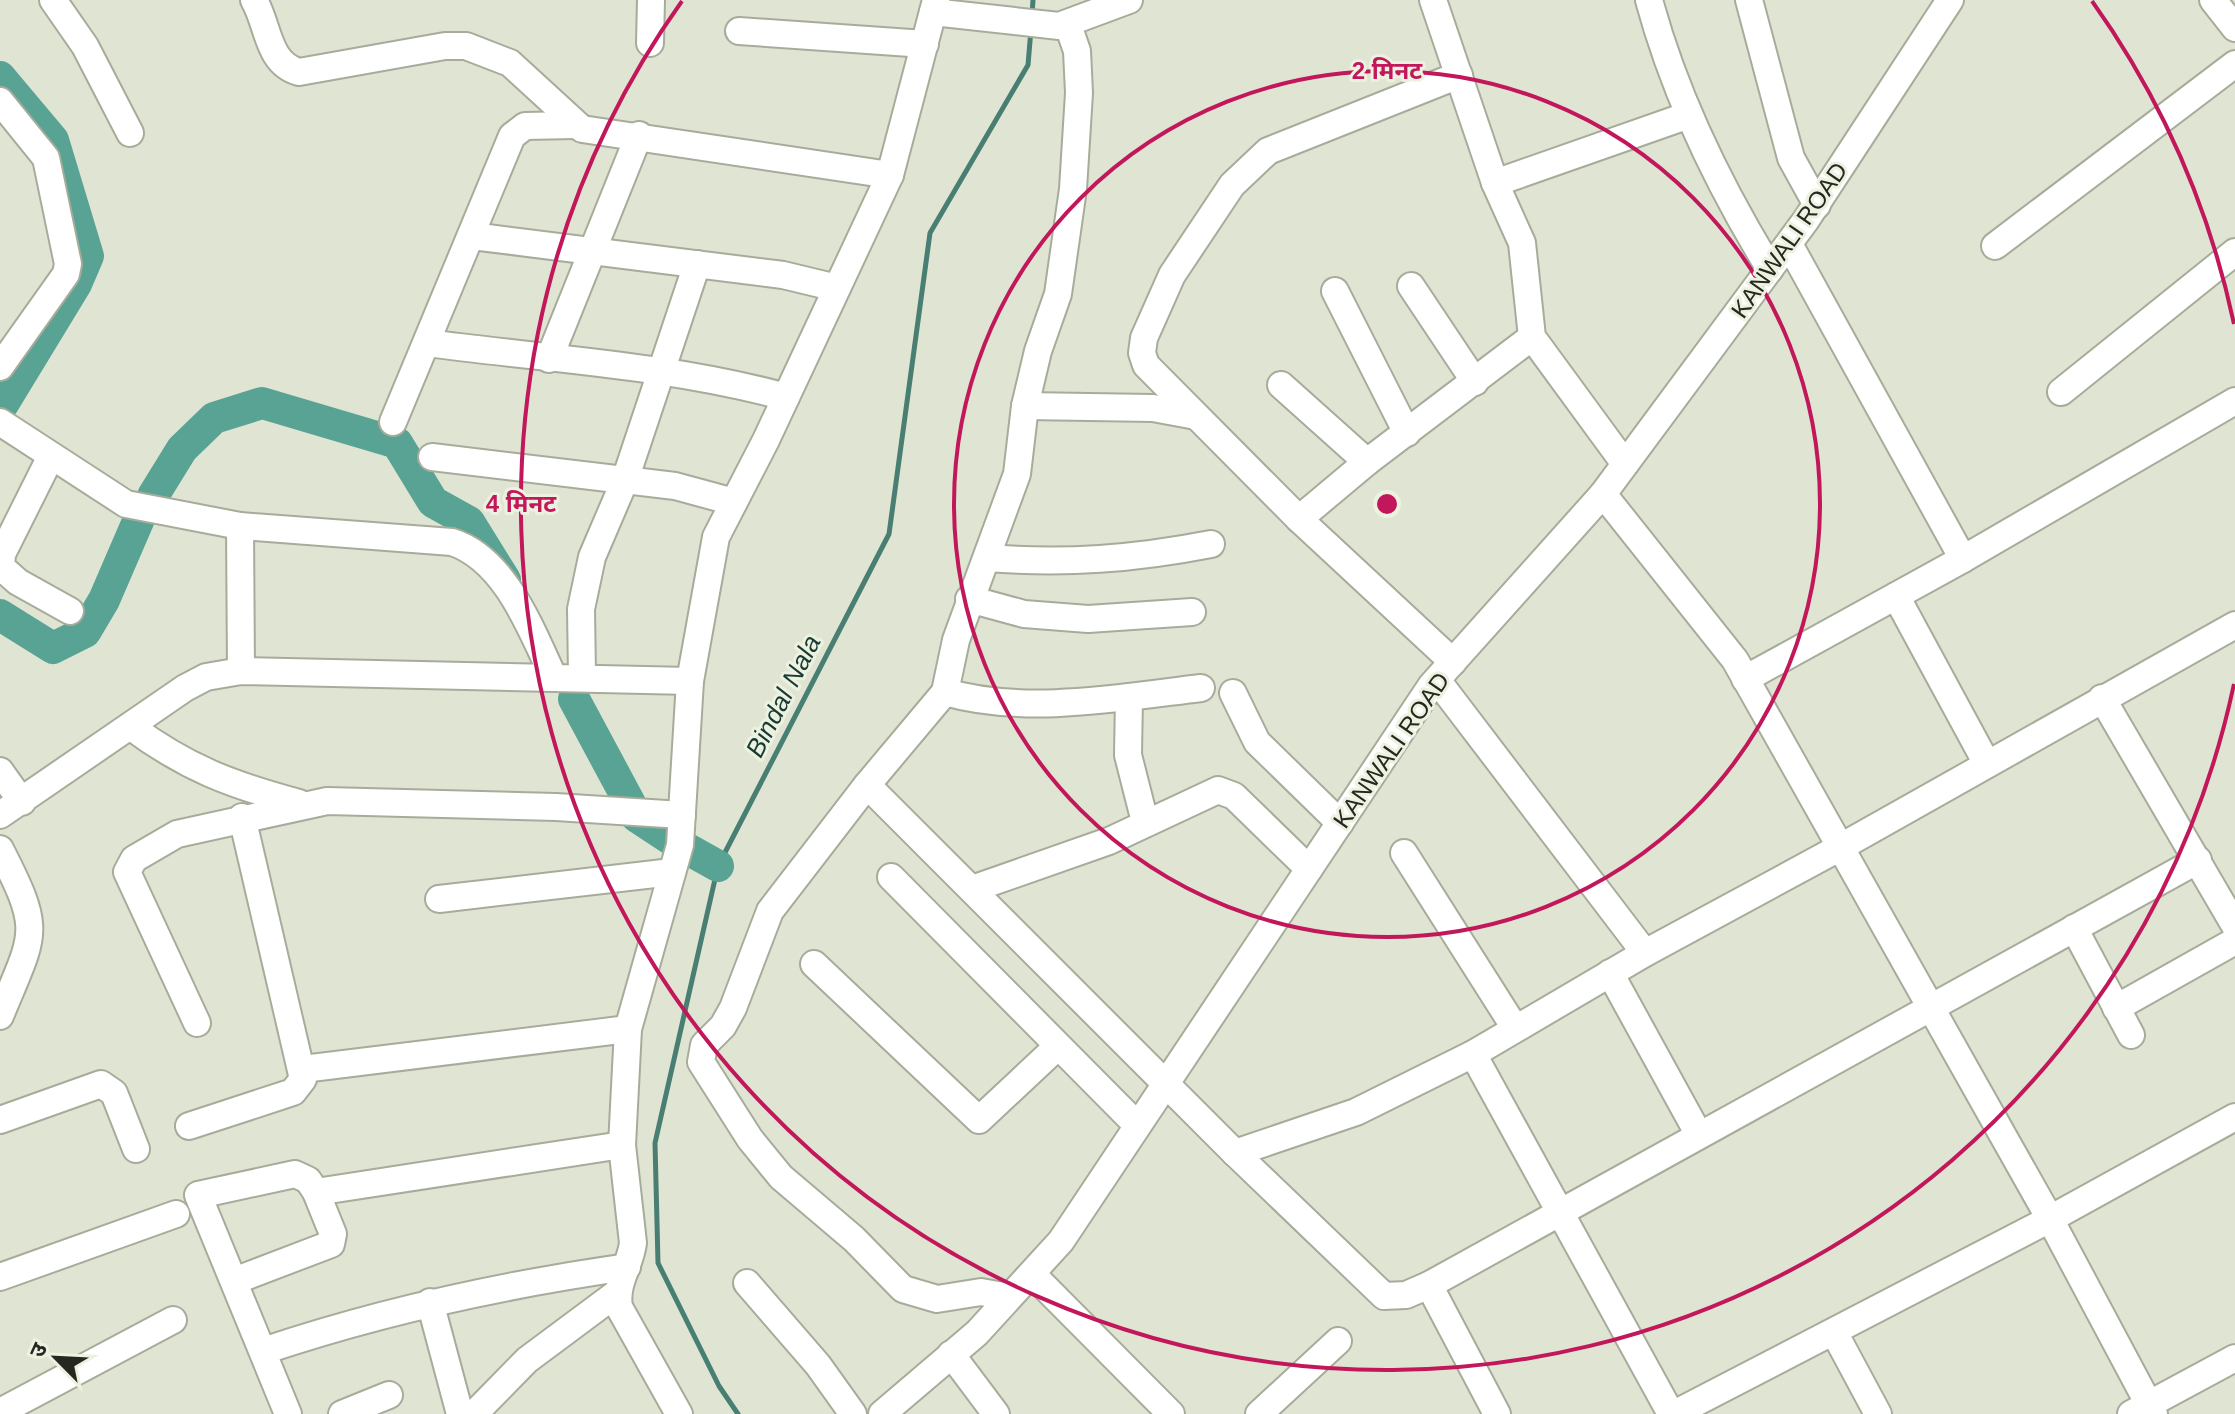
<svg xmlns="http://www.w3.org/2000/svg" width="2235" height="1414" font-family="Arial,'Noto Sans Devanagari',sans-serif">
  <rect width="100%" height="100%" fill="#e0e5d3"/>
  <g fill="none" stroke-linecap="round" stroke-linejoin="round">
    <g stroke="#497e72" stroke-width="5">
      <polyline points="1032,15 1033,0"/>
      <polyline points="738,1414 719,1386 658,1263 655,1143 718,866 889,534 930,233 1028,65 1031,29"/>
    </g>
    <g stroke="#59a395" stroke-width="32">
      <polyline points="0,77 53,140 88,256 76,284 3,404"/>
      <polyline points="153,496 182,449 214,418 262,403 397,443 433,502 469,522 505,580"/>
      <polyline points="0,615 53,648 85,632 104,600 142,512"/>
      <polyline points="574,699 633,809"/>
      <polyline points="637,817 675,842"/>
      <polyline points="684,847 718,866"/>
    </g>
    <defs>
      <g id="minor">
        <polyline points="53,0 85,46 130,133"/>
        <path d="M254,0C269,26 267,63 299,72L445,46H466L510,63L582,129L890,175"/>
        <polyline points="1433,0 1495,183 1522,243 1532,337 1625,464"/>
        <path d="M1649,0C1675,96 1718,184 1770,269"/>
        <polyline points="1749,0 1791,158 1817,205"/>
        <polyline points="2213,0 2235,28"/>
        <polyline points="933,12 1059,26 1129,0"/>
        <polyline points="1068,25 1077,51 1079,93 1073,189 1058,294 1038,351 1025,406 1017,474 956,640 945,692 867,785 1235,1153 1384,1296 1406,1295 1429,1285 2198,860"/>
        <polyline points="739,31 925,44"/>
        <polyline points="650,43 651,0"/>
        <polyline points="0,101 46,158 68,264 66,274 0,367"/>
        <polyline points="1495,183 1689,115"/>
        <polyline points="472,236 783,275 837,288"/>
        <polyline points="1789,244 1963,559"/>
        <polyline points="1995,246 2235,64"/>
        <polyline points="1411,286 1475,382"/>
        <polyline points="1335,291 1407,433"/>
        <path d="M427,343C547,359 670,365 786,397"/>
        <polyline points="549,359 639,135"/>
        <polyline points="1281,385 1367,462"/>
        <polyline points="2061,392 2235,252"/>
        <polyline points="1025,406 1153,408 1196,416"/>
        <path d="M0,422L126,504L240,526L452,542C505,559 531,629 553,676"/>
        <polyline points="393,422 512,136 525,126 575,125"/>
        <polyline points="51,456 2,554 1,567 18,582 70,611"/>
        <polyline points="432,457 675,486 734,502"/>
        <polyline points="1603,494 1735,660 2050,1219 2154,1414"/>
        <polyline points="1299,519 1367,462 1532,337"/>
        <polyline points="240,526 241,671"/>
        <path d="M987,558C1066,564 1134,559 1211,544"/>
        <polyline points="1896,596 1987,764"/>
        <polyline points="969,599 1024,614 1088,619 1192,612"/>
        <polyline points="1453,662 1299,519 1146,365 1142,353 1144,338 1172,275 1232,185 1268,151 1459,75"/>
        <polyline points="582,676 581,609 592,557 625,480 697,264"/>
        <polyline points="1745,679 1963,559 2235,401"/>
        <polyline points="1437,680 1645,953"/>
        <path d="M945,692C1025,715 1119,698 1201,688"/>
        <polyline points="1233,693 1257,742 1340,823"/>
        <polyline points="1129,697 1128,755 1145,822"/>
        <polyline points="2102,698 2235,926"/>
        <path d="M130,726C186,768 232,785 299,803"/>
        <polyline points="0,771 22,802"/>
        <polyline points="867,785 770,911 733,1008 723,1026 704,1045 701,1062 750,1139 781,1177 854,1239 903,1289 937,1299 981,1292 1009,1297"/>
        <polyline points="0,815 185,688 206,677 241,671 690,681"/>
        <path d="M0,849C43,933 35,931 0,1016"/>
        <polyline points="1404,853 1515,1028"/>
        <polyline points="891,877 1137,1125"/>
        <polyline points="975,888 1109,841 1218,790 1234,796 1309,869"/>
        <polyline points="439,899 672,872"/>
        <polyline points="2074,928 2131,1035"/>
        <polyline points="814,964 979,1120 1057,1047"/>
        <polyline points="1610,973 1699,1135"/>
        <polyline points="2116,1008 2235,941"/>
        <polyline points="197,1023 127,872 134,859 177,834 327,801 556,807 682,815"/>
        <polyline points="1473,1054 1671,1414"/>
        <polyline points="303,1069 628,1029"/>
        <polyline points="0,1120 101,1084 114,1093 136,1149"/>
        <polyline points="189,1126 293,1092 303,1079 242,817"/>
        <polyline points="1235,1153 1356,1112 1473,1054 1645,953 1839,848 2235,625"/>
        <polyline points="1032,1274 1171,1414"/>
        <polyline points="0,1277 176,1214"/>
        <polyline points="234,1281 331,1244 333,1234 316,1192"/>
        <polyline points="747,1283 818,1365 853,1414"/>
        <polyline points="1429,1285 1497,1414"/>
        <polyline points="430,1302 460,1414"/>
        <polyline points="1834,1332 1878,1414"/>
        <path d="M263,1351C382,1311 502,1285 627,1267"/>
        <polyline points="951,1354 996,1414"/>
        <polyline points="0,1412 173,1320"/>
        <polyline points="288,1414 198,1195 295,1174 308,1180 316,1192 622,1145"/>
        <polyline points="342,1414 389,1395"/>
        <polyline points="474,1414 527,1360 617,1293"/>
        <path d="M679,1414L619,1307C615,1283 630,1266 633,1243L622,1145L628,1029L680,845L690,681L716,537L766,440L890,175L936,0"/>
        <polyline points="882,1414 977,1333 1061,1241 1431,686 1603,494 1806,220 1950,0"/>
        <polyline points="1259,1414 1338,1341"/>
        <polyline points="1674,1414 2050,1219 2235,1117"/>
        <polyline points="2131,1414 2235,1358"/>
      </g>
    </defs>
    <use href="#minor" stroke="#a7ac9a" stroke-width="30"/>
    <use href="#minor" stroke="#fff" stroke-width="26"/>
  </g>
  <g fill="none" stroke="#c2185b" stroke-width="4">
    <circle cx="1387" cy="504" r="433"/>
    <path d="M2234 684A866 866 0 1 1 682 1M2092 1A866 866 0 0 1 2234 324"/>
  </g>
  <g text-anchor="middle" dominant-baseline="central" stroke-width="6" stroke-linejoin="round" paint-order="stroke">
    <g font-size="24" fill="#252720" stroke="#edf2e0">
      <text transform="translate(1789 240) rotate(-55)">KANWALI ROAD</text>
      <text transform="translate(1391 750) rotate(-55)">KANWALI ROAD</text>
    </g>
    <g font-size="26" font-style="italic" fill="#173a34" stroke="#edf2e0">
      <text transform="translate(783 696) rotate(-63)">Bindal Nala</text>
    </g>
  </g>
  <circle cx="1387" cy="504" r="12" fill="#c2185b" stroke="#edf2e0" stroke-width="4"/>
  <g font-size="24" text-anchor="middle" font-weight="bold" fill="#c2185b" stroke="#edf2e0" stroke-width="6" stroke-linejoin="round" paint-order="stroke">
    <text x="1387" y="79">2 मिनट</text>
    <text x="521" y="512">4 मिनट</text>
  </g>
  <g transform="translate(56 1358) rotate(294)" stroke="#edf2e0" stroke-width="6" paint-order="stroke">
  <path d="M0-6L14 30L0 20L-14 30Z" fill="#252720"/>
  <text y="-12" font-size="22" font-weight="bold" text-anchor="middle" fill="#252720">उ</text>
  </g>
</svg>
